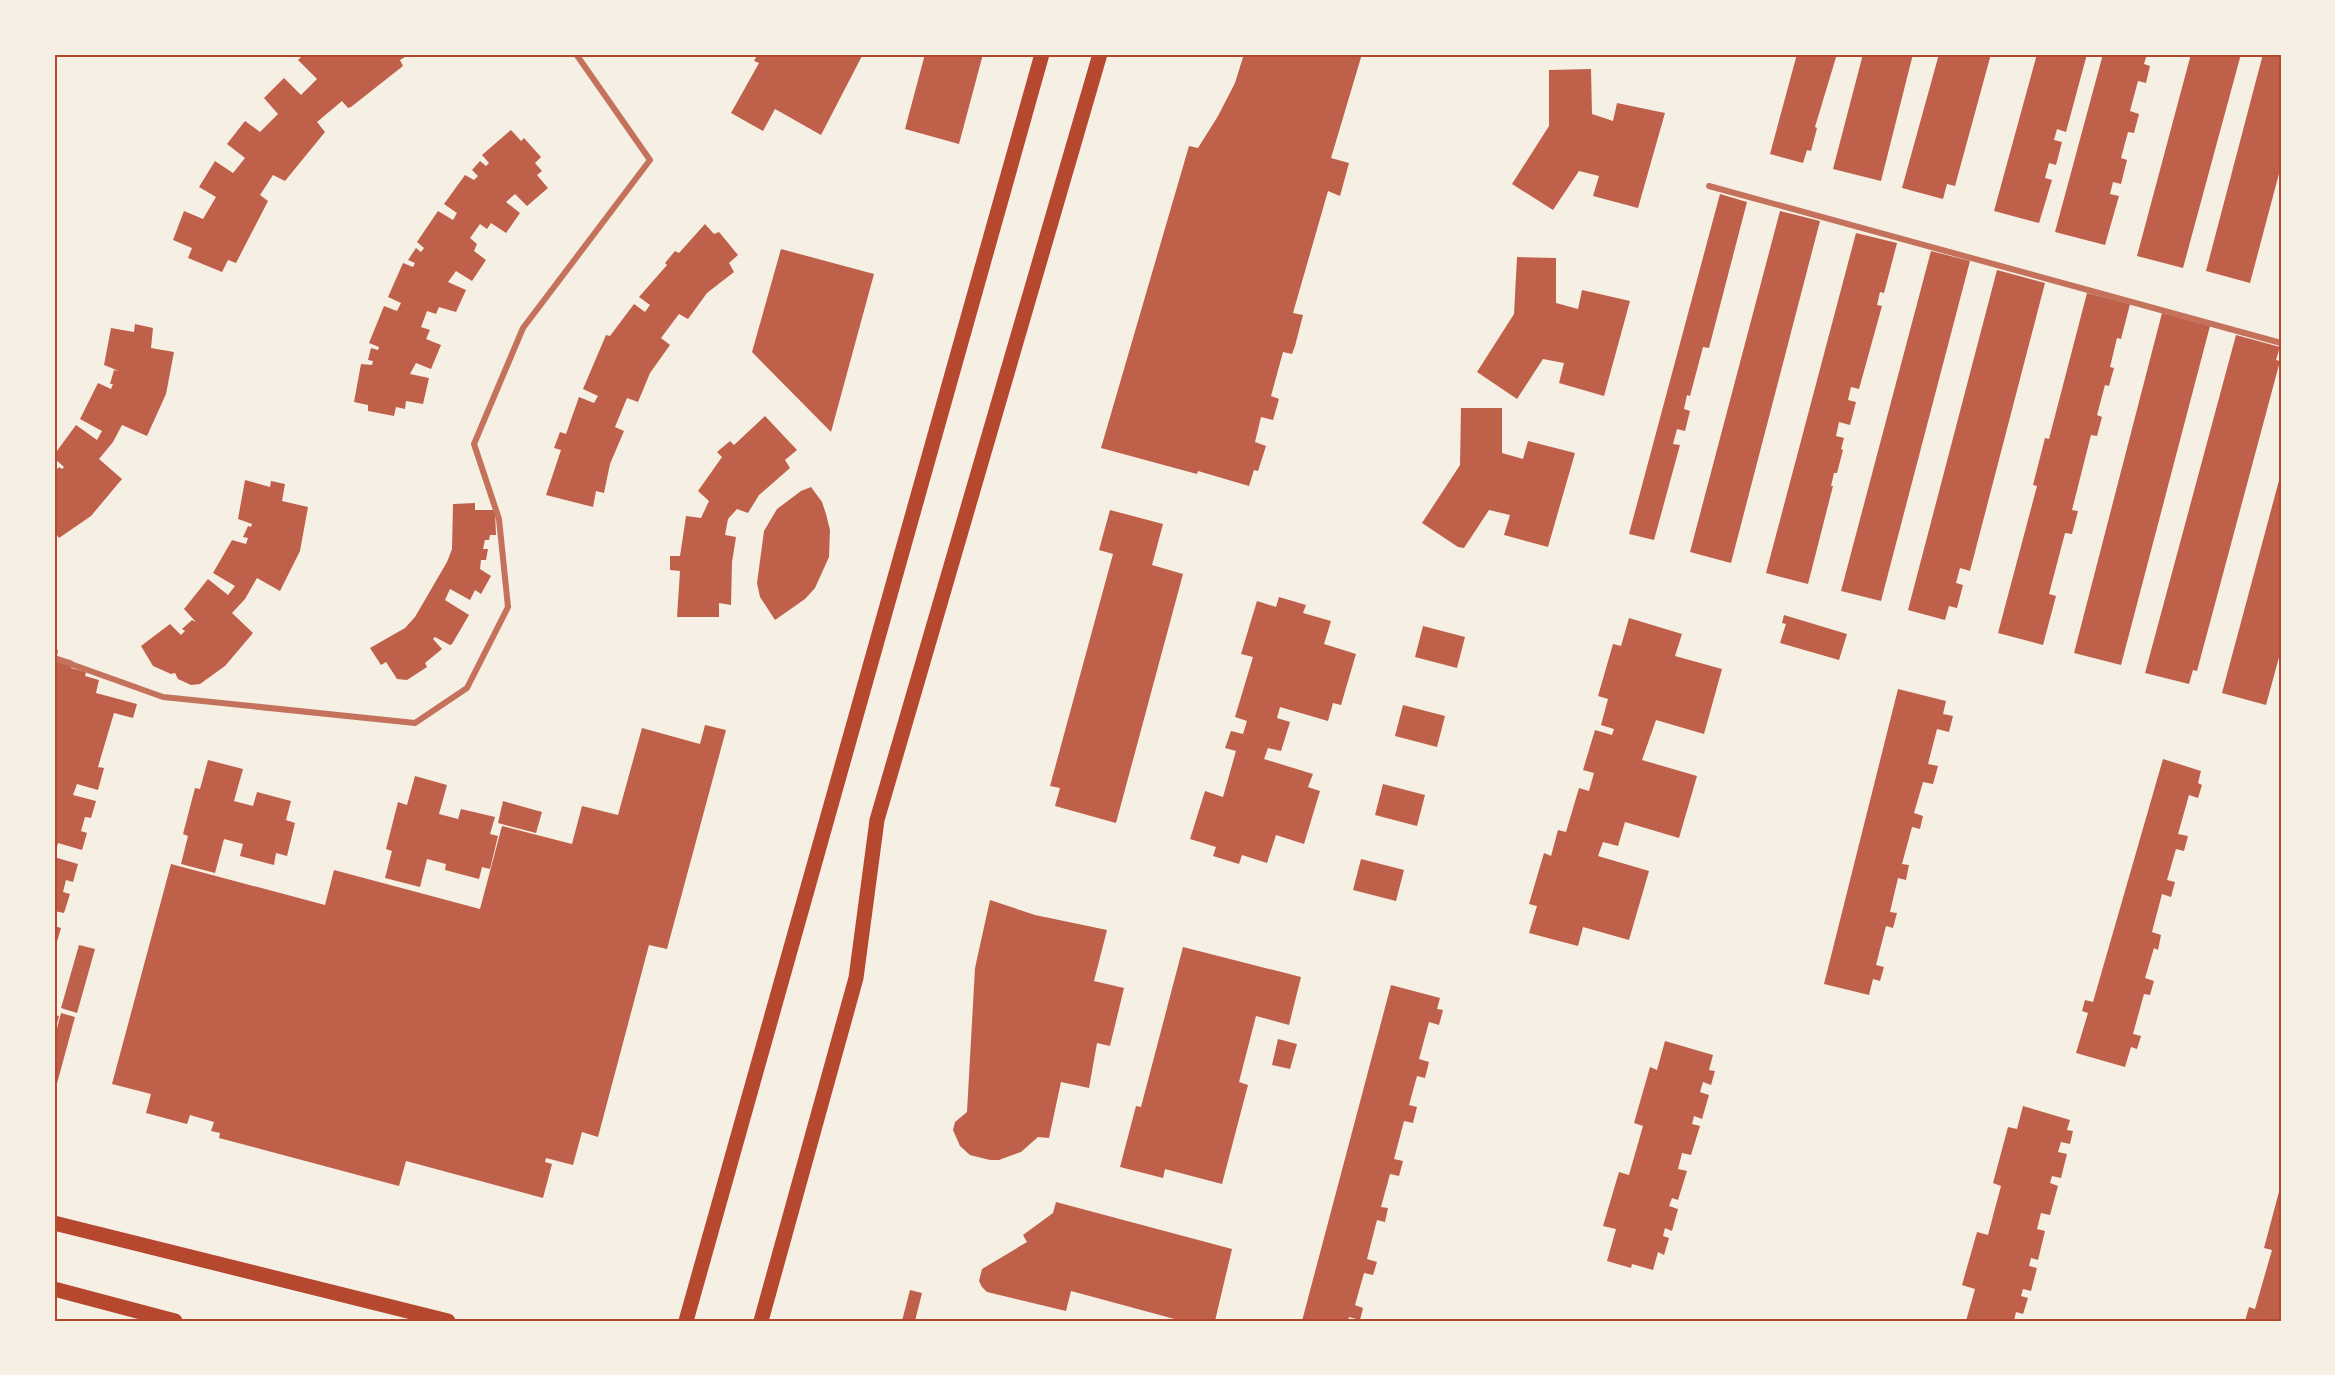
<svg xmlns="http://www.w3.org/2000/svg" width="2335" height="1375" font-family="'DejaVu Sans',sans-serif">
  <rect width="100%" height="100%" fill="#f6efe4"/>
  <g fill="#bf614a">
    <polygon points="304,54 334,54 336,56 339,54 410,54 400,60 403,66 351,107 348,108 342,101 317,122 325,132 285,181 273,175 260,195 268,201 236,263 228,260 222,272 188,258 192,248 173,240 184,211 203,219 216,197 199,187 215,161 233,173 245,158 227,144 245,121 260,132 278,114 264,98 284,78 301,95 317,79 298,60"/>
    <polygon points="758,54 863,54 821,135 775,109 763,131 731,113 759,63 754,61"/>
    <polygon points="925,54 983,54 959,144 905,129"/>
    <polygon points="1244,54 1362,54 1331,158 1349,163 1340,196 1328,191 1293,313 1303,315 1295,346 1292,354 1283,352 1271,396 1279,399 1273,420 1261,417 1255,442 1266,446 1258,471 1254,470 1249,486 1198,471 1197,474 1101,448 1189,146 1198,148 1218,116 1235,83"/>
    <polygon points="1797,54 1837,54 1815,127 1817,128 1811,151 1807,150 1803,163 1770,154"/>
    <polygon points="1863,54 1913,54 1881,181 1833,169"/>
    <polygon points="1939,54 1991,54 1955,186 1947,184 1943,199 1902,188"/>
    <polygon points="2037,54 2087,54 2066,132 2057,129 2054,140 2062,142 2056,165 2049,163 2045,178 2052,180 2039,223 1994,211"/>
    <polygon points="2103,54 2147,54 2144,64 2150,66 2146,83 2138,81 2130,111 2139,114 2134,133 2128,132 2121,158 2127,160 2121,184 2113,182 2110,194 2119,196 2105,245 2055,232"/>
    <polygon points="2191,54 2241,54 2183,268 2137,256"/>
    <polygon points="2263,54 2281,54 2281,166 2250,283 2206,271"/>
    <polygon points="1591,69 1592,114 1613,121 1617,103 1665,113 1638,208 1593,196 1599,176 1579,171 1553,210 1512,184 1549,126 1549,70"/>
    <polygon points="511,130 521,141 524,138 541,157 535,163 542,171 537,175 548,188 527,206 515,194 506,202 520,213 506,233 491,223 487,229 480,224 470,238 477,244 474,251 486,260 472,281 456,271 448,282 466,290 456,312 439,307 436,314 427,311 421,327 430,330 426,339 441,345 431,369 416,363 410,374 429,378 423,404 406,401 405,409 396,407 394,416 368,411 368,405 354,402 361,364 372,365 373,361 368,360 371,348 378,350 379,347 369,343 384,306 397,311 401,303 388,297 403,263 413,267 415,263 408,260 416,248 421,252 424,248 417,242 438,211 453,220 457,213 444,204 465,175 474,180 478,176 472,170 480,161 486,166 489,163 482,155"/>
    <polygon points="1720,194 1747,202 1709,348 1703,347 1690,396 1687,395 1684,409 1690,411 1685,431 1677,429 1673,444 1680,445 1654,540 1629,534"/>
    <polygon points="1780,211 1820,221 1731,563 1690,552"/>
    <polygon points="705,224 714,234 719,232 738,255 729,263 734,272 707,293 688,319 679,314 661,338 670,345 650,373 638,402 627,398 615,427 624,431 610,464 604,493 596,491 593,507 546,495 561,450 554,448 560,432 566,434 579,397 594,403 598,396 583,389 606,335 610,336 634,304 645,312 650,305 639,297 667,265 665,263 675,251 679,253"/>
    <polygon points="1856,233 1897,243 1884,293 1880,292 1877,305 1882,306 1859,389 1851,387 1848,400 1856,402 1850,425 1839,422 1836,436 1844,438 1841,449 1843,450 1837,473 1834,473 1831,486 1833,486 1808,584 1766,573"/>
    <polygon points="781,249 874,274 831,432 752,352"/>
    <polygon points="1931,251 1970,261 1881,601 1841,591"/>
    <polygon points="1517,257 1556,258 1556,303 1578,309 1582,290 1630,301 1604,396 1559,383 1564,363 1543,359 1517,399 1477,372 1514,314"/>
    <polygon points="1997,270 2045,283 1970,571 1960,568 1956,583 1963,585 1957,608 1949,606 1945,620 1908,610"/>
    <polygon points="2087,293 2130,304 2121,339 2117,338 2110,367 2114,368 2109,386 2105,385 2097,415 2102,417 2097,436 2091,435 2072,510 2078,511 2072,534 2065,533 2049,594 2056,596 2043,645 1998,633 2037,486 2033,485 2045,438 2049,439"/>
    <polygon points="2162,313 2210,326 2121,665 2074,653"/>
    <polygon points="135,324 153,328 151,348 174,352 166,394 147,436 122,425 113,442 99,459 122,479 91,516 59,538 54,531 54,472 59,467 62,469 64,467 54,458 54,455 76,425 97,440 102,431 80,419 98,383 111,389 113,384 110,384 114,370 119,371 104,365 111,328 134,332"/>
    <polygon points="2236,335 2280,347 2276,360 2280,361 2197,671 2193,670 2189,684 2145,673"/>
    <polygon points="1461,408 1502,408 1502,453 1523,459 1528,441 1575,453 1548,547 1504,535 1510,515 1489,510 1464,548 1458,547 1422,523 1460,465"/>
    <polygon points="765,416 797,450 785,460 790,468 759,495 748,513 737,509 728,519 725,535 736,537 732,562 731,605 719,603 719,617 677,617 680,571 670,570 670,556 680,556 686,516 701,518 709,501 698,491 722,457 717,452 730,441 734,445"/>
    <polygon points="2281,473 2281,650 2266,705 2222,693"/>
    <polygon points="245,480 270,487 271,481 285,484 282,501 308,507 300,551 280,591 257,578 245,599 232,613 253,633 225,666 200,684 191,685 178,679 175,673 171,674 153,666 141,646 170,624 181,635 185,631 182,629 192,620 196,622 184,609 208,579 228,595 235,586 213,573 232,540 246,544 248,538 243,537 248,526 251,527 252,524 238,519"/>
    <polygon points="811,487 822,502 826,514 830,530 829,557 815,588 805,599 775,620 760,597 757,583 764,531 777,509 801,491"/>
    <polygon points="475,503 475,510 495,510 496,535 490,535 489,540 485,540 483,549 488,549 486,560 481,560 480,569 491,576 481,594 475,590 470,600 450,589 445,600 469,615 452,644 450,645 435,637 433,639 442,649 425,663 427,667 407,680 397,679 386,662 381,665 370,648 405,628 415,617 447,562 452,549 453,504"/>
    <polygon points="1110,510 1163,524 1152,565 1183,574 1116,823 1055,806 1060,788 1050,786 1113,554 1099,550"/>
    <polygon points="1279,597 1306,605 1303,613 1331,621 1324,644 1356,654 1341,705 1333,703 1328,721 1280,707 1277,718 1290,722 1281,751 1268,748 1264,759 1313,774 1308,787 1320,791 1304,844 1276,835 1267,863 1242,855 1239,864 1213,856 1216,847 1190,839 1205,791 1223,797 1236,751 1225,748 1231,731 1243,734 1247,721 1235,717 1253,657 1241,654 1257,601 1276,607"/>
    <polygon points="1784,615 1847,634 1839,660 1780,643 1786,624 1782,623"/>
    <polygon points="1629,618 1682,634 1675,656 1722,669 1704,734 1656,720 1642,760 1697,776 1679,838 1625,822 1618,846 1603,842 1598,856 1649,871 1629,940 1583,927 1578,946 1529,933 1537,906 1529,904 1544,853 1551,856 1558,830 1566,832 1579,788 1589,791 1594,773 1583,770 1595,730 1612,735 1614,729 1601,725 1608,699 1598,696 1613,644 1621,646"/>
    <polygon points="1423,626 1465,637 1457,668 1415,657"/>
    <polygon points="54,649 58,650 57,656 73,661 71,668 86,672 85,676 99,680 96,693 137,704 133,718 114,713 98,767 104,768 98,790 77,784 73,795 96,801 91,818 85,817 81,831 87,833 82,850 58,843 55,855"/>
    <polygon points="1898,689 1946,701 1943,714 1953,716 1949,732 1937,729 1928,764 1938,766 1933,784 1923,782 1914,813 1923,816 1920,829 1912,827 1902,864 1909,865 1906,880 1898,878 1890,912 1897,913 1893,928 1886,926 1876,965 1884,967 1880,981 1873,979 1869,995 1824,984"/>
    <polygon points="1403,705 1445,716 1437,747 1395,736"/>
    <polygon points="705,725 726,730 667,949 649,945 598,1137 582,1132 573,1165 546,1158 545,1162 552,1164 543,1198 406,1161 399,1186 219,1138 220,1133 211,1131 214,1122 190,1115 187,1124 146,1113 151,1094 112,1084 171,864 325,905 334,870 480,909 502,826 572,844 582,806 618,815 642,728 700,744"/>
    <polygon points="2163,759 2201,771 2198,783 2202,785 2198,798 2189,795 2178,834 2188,836 2184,851 2176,849 2167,880 2175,882 2171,897 2162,894 2152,932 2161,935 2158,950 2154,948 2145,978 2154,981 2150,995 2144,994 2133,1034 2141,1036 2137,1049 2131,1047 2125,1067 2076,1053 2088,1013 2082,1011 2085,1000 2093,1002"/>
    <polygon points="208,760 243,769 234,801 253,806 257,792 291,801 286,820 295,823 287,856 276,853 274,865 240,856 243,844 224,839 215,873 181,864 188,836 183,834 195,788 200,789"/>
    <polygon points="415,776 447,785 439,814 458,819 461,809 495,817 490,834 498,836 490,869 482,867 479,879 445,870 446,864 427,859 420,887 385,878 392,851 386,849 398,802 407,805"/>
    <polygon points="1383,784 1425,795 1417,826 1375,815"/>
    <polygon points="503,801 542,812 536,833 498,823"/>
    <polygon points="54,857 78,864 73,882 66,880 63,892 70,894 64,913 54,911"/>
    <polygon points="1361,859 1404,870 1396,901 1353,890"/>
    <polygon points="990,900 1035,915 1107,930 1094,981 1124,988 1110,1046 1097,1043 1089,1088 1061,1082 1049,1138 1038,1137 1021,1152 999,1160 990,1160 970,1155 960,1146 953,1130 955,1122 967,1112 975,968"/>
    <polygon points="54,926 61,928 56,945 54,945"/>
    <polygon points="79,945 95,949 77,1013 61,1008"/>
    <polygon points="1183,947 1301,977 1289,1025 1256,1016 1239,1082 1248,1085 1222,1184 1165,1169 1163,1178 1120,1167 1136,1106 1141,1107"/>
    <polygon points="1391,985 1440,998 1437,1009 1443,1010 1439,1025 1429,1022 1419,1059 1429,1062 1425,1078 1417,1076 1409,1105 1417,1107 1413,1123 1404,1121 1394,1159 1403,1161 1399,1176 1390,1174 1381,1207 1388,1208 1385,1222 1377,1220 1367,1259 1377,1262 1373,1275 1364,1273 1355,1305 1363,1308 1360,1320 1349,1317 1348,1321 1302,1321"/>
    <polygon points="61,1013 75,1017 55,1091 54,1040"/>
    <polygon points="54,1015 59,1016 55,1031 54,1031"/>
    <polygon points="1278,1039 1297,1044 1290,1069 1272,1065"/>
    <polygon points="1665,1041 1713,1055 1709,1070 1715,1071 1711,1085 1703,1082 1700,1092 1709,1095 1702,1119 1694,1116 1692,1124 1700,1126 1691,1155 1682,1153 1678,1169 1687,1171 1678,1200 1672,1198 1669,1206 1678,1209 1672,1231 1665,1228 1663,1236 1669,1238 1664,1255 1658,1252 1653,1270 1632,1264 1631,1268 1607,1261 1616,1229 1603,1226 1619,1172 1629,1175 1643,1126 1634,1123 1650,1067 1657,1070"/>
    <polygon points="2023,1106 2070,1120 2067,1130 2073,1131 2070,1144 2061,1142 2058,1152 2067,1154 2061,1178 2052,1176 2050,1183 2058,1186 2050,1215 2041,1213 2037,1229 2045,1231 2038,1260 2031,1258 2029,1266 2037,1268 2031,1291 2023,1289 2021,1296 2028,1298 2023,1314 2016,1312 2014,1321 1966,1321 1975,1289 1962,1285 1977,1232 1988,1235 2001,1186 1993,1183 2008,1127 2017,1129"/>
    <polygon points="2280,1188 2281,1321 2245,1321 2249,1307 2255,1309 2272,1250 2264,1248"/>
    <polygon points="1056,1202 1232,1249 1215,1321 1182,1321 1071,1291 1066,1311 987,1292 982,1287 979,1281 982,1269 1027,1242 1023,1235 1053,1213"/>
    <polygon points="910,1290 922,1293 915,1321 902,1321"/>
  </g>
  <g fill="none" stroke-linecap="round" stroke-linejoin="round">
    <g stroke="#c5725c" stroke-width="6">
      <polyline points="1709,186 2281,343"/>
      <polyline points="54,658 163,697 415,723 467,688 508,607 499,519 474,444 523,328 650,160 576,54"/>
    </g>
    <g stroke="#b5482f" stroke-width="15">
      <polyline points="54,1223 448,1321"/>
      <polyline points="54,1289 175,1321"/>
      <polyline points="686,1321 1042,54"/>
      <polyline points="761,1321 856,978 877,820 1100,54"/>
    </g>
  </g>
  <rect width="2335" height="1375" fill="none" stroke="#f6efe4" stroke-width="111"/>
  <rect x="56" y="56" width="2224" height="1264" fill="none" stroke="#b5482f" stroke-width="2"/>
</svg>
